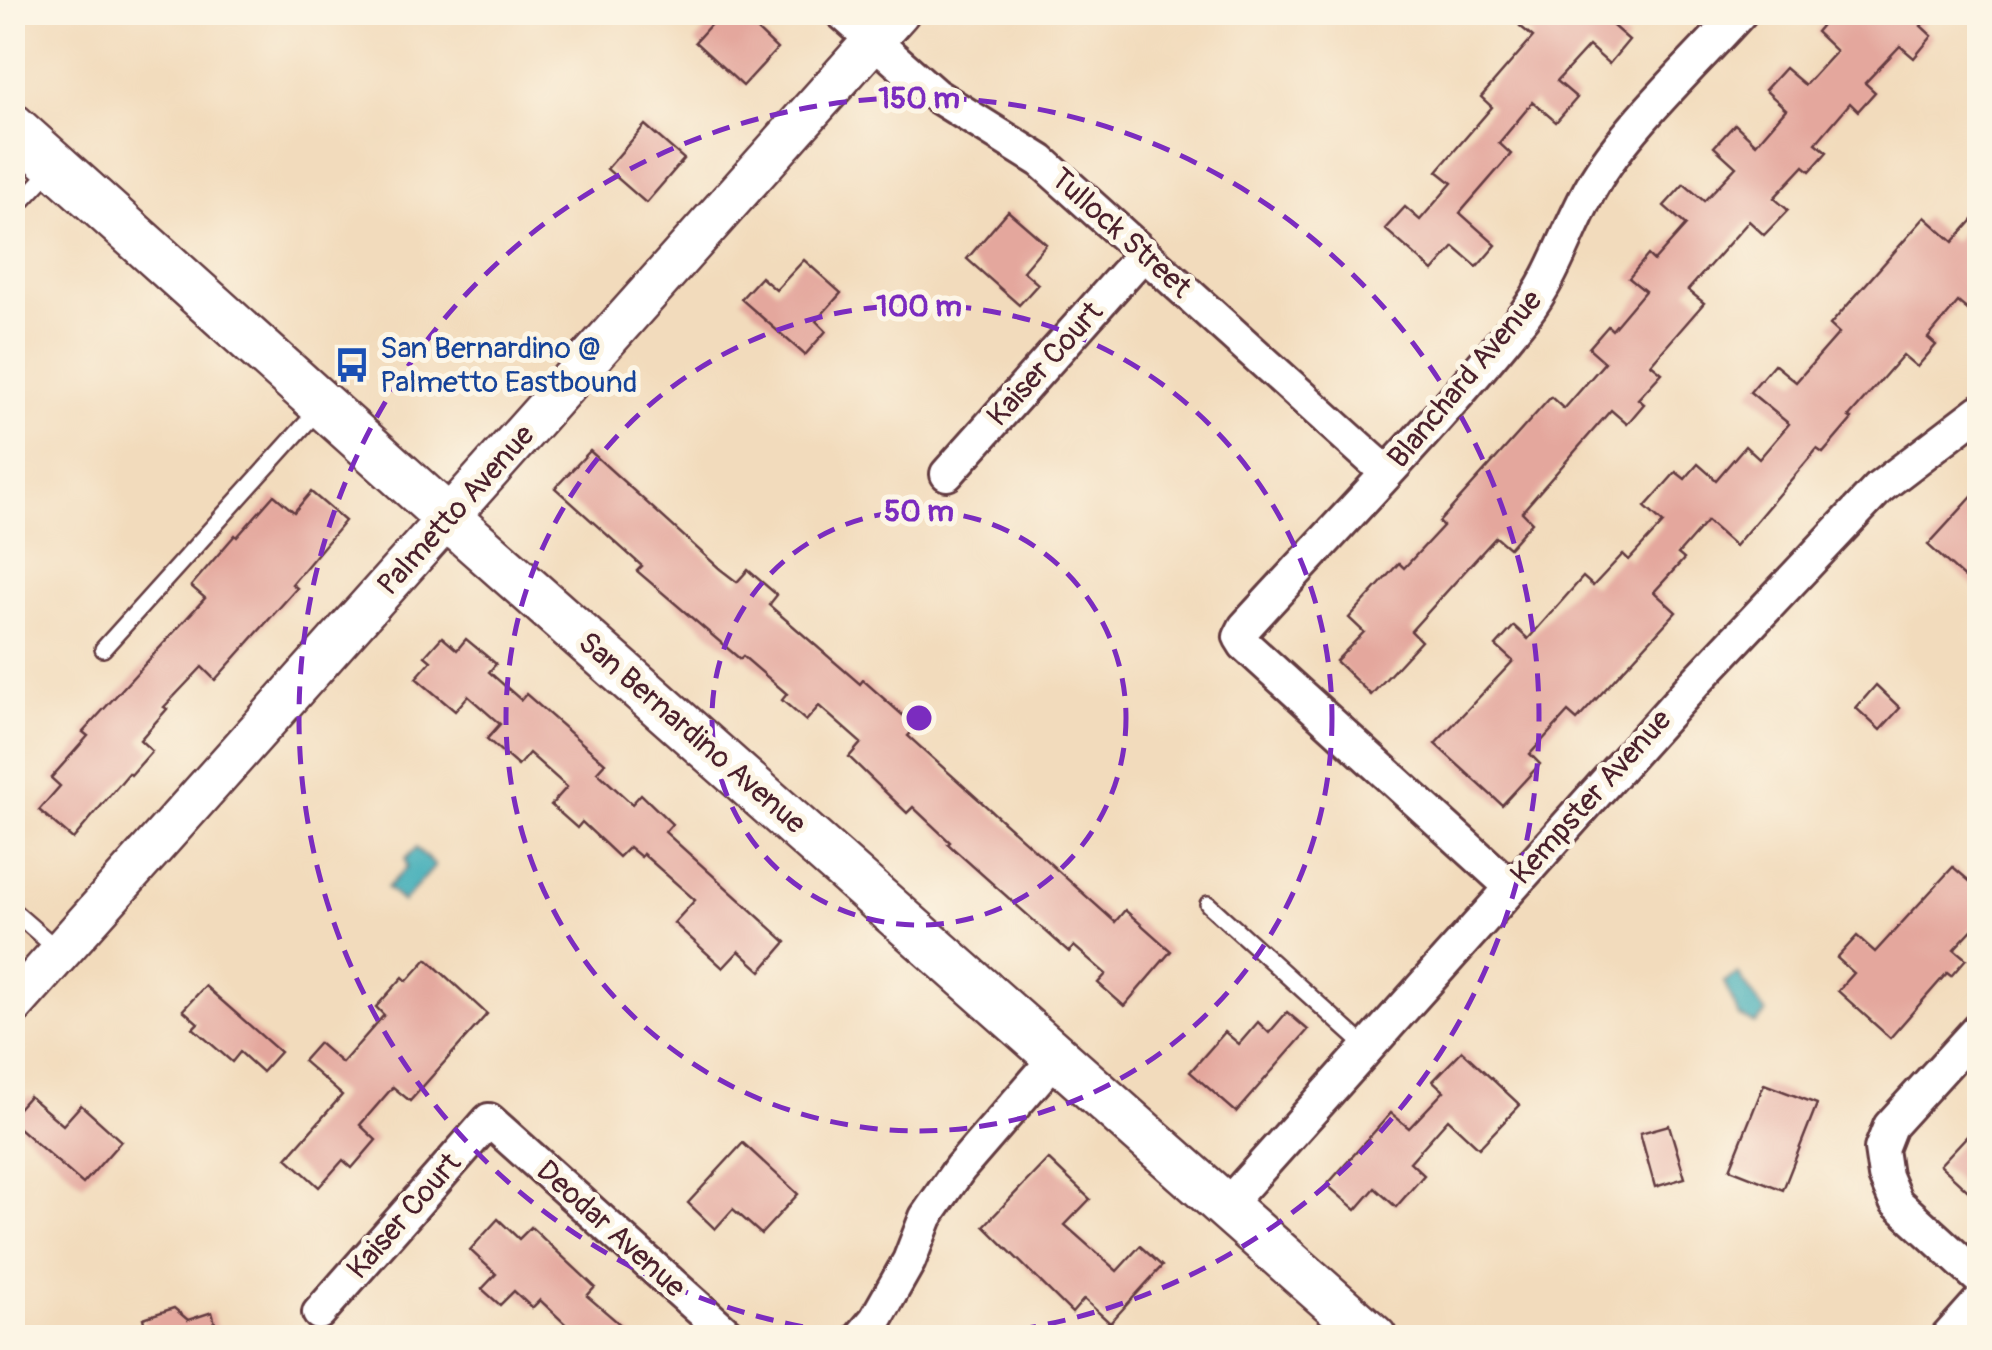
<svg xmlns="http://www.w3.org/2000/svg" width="1992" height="1350" font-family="Pangolin,sans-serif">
  <rect width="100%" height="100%" fill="#fcf5e5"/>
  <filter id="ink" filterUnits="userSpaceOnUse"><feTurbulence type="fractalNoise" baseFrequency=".01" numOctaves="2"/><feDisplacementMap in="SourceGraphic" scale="20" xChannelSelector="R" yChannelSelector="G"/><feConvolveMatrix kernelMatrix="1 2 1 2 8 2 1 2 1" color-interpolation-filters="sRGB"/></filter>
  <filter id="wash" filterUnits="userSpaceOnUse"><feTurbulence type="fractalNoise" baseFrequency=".0048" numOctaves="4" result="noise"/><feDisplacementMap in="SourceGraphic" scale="40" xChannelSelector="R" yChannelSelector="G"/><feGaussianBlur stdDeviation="2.25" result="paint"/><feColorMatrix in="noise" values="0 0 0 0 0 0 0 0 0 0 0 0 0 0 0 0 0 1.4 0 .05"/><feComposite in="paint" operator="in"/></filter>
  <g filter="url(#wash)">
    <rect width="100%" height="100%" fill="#f2dbbc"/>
    <g fill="#3cacb7" stroke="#436671" stroke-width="2.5">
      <polygon points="416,848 435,866 403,902 387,888 407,867 405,859"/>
      <polygon points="1738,974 1766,1013 1755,1024 1740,1017 1724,982"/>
    </g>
    <g id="blocks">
      <g fill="#e4a79d">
        <polygon points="722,12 738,12 777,49 743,86 695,42"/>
        <polygon points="1532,12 1597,12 1629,40 1609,64 1589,46 1557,81 1577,98 1556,122 1533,102 1499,143 1511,154 1460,213 1496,245 1477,267 1454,247 1433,271 1385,229 1405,207 1420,220 1452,183 1437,171 1492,107 1481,97 1533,37 1520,26"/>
        <polygon points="1833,12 1933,12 1921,26 1932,36 1914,58 1900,46 1865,83 1875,92 1858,111 1850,103 1816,143 1827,152 1810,171 1804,166 1774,198 1788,210 1764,235 1749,221 1688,290 1704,303 1651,364 1662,373 1638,399 1644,404 1627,424 1611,410 1522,512 1532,522 1509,548 1496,537 1411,631 1421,641 1371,695 1336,661 1364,632 1349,618 1399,563 1404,568 1443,526 1439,522 1551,397 1564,409 1605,362 1589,348 1608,326 1612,330 1645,291 1629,278 1648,255 1654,261 1686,225 1664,206 1684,184 1704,201 1736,167 1714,147 1735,124 1756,144 1786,109 1765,90 1785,68 1805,85 1836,51 1816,32"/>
        <polygon points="645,125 684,159 646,203 607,169"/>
        <polygon points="1008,211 1046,244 1023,271 1038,284 1019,305 967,259"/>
        <polygon points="1980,212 1980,320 1958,302 1928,338 1936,345 1917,367 1903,355 1849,417 1852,419 1823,453 1817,449 1735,546 1707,521 1678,554 1684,559 1654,592 1676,612 1577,720 1568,712 1530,754 1540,764 1502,805 1435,744 1513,661 1496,646 1514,626 1528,639 1583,577 1593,586 1623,554 1629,560 1663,523 1645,507 1676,472 1685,479 1698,464 1716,480 1745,446 1759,459 1789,424 1750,392 1774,364 1796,382 1839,333 1830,325 1925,217 1953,242"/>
        <polygon points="804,260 841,293 816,321 826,331 805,355 741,299 761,277 776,290"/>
        <polygon points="590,451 720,569 737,582 748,570 777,595 769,605 860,684 863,680 916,727 908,736 1115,922 1125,910 1171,951 1124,1006 1098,983 1106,974 1074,946 1069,952 948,844 950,842 913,807 907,813 849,757 861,743 819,706 806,721 782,700 787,694 743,656 740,659 637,571 642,566 555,488"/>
        <polygon points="1980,488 1980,592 1928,545"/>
        <polygon points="311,492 345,521 292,584 297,588 215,680 202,667 164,707 167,709 140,740 152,751 131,775 129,773 73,839 39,810 60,786 51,778 88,736 83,732 205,598 191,586 235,535 237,537 274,495 294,512"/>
        <polygon points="442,637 457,650 466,639 496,664 489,672 521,700 526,694 605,763 597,772 632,804 641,794 672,824 665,832 786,942 761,971 739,951 723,968 674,923 695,900 643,854 641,857 629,847 619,857 582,822 577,828 551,805 567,787 529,753 518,766 487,739 500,724 468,696 455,711 416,678 431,661 425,656"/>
        <polygon points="1876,685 1900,708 1880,730 1856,708"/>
        <polygon points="1953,867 1980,890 1980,921 1954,949 1966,959 1951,976 1947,973 1890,1038 1838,991 1854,973 1837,958 1857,936 1875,952"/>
        <polygon points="427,959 487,1014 410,1101 393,1087 360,1125 376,1140 352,1168 343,1160 319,1187 287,1158 342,1095 303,1061 319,1043 342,1063 384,1015 376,1007 403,977 407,981"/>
        <polygon points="205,986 280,1052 262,1072 240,1052 232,1062 193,1028 198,1023 183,1010"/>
        <polygon points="1287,1012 1308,1030 1236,1112 1190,1072 1225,1032 1239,1044 1258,1022 1269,1033"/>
        <polygon points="1462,1051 1520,1105 1479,1148 1448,1119 1410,1162 1424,1175 1396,1207 1375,1188 1356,1210 1327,1185 1391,1113 1409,1128 1444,1091 1433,1081"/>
        <polygon points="1764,1084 1817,1104 1783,1190 1730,1169"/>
        <polygon points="29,1096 63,1125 81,1105 121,1141 83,1184 12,1122 12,1115"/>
        <polygon points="1669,1125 1685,1178 1655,1187 1640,1133"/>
        <polygon points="1968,1135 1980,1145 1980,1202 1940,1165"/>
        <polygon points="743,1143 798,1194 761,1234 733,1209 715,1229 688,1203"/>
        <polygon points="1048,1159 1090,1199 1065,1225 1117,1271 1140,1246 1162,1266 1110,1323 1084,1299 1072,1313 984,1226"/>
        <polygon points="498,1219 519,1239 531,1227 595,1287 587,1296 636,1338 580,1338 540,1300 532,1308 514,1291 500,1305 482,1289 496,1274 470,1250"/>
        <polygon points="174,1308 188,1320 212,1312 219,1338 148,1338 143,1318"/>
      </g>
    </g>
  </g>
  <g filter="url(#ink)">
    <use href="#blocks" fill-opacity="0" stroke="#633b41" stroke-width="2.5"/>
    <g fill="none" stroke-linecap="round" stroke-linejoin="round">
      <defs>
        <g id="service">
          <polyline points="12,212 53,168"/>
          <polyline points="103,649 320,408"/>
          <polyline points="1208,904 1366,1047"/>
          <polyline points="12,910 58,950"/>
        </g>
        <g id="minor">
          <polyline points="841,12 935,95 1041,161 1387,473"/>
          <polyline points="947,474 1143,254"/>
          <path d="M1510,886L1245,645L1240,637L1245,627C1339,524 1438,423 1525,314C1555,275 1568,228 1592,186C1625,128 1695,63 1741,12"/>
          <polyline points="1980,1027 1890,1126 1881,1149 1885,1176 1896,1202 1980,1279"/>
          <polyline points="1226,1206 1694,684 1879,488 1980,411"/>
          <polyline points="319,1313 489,1120 732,1338"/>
          <polyline points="860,1338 876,1319 909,1261 926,1217 960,1168 1058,1055"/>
          <polyline points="1947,1338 1980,1301"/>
        </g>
        <polyline id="tertiary" points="12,1006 899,12"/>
        <polyline id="secondary" points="12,126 449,519 1374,1338"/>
      </defs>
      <use href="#service" stroke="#633b41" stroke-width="20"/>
      <use href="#minor" stroke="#633b41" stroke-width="38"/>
      <use href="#tertiary" stroke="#633b41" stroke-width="45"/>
      <use href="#secondary" stroke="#633b41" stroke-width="50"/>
      <use href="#service" stroke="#fff" stroke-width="15"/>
      <use href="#minor" stroke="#fff" stroke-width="32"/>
      <use href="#tertiary" stroke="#fff" stroke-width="40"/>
      <use href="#secondary" stroke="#fff" stroke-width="45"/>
    </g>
  </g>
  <g fill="none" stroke="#7b2cbf" stroke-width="5" stroke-dasharray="18 12">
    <circle cx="919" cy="718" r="207"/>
    <circle cx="919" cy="718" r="413"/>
    <path d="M892 1337A620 620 0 1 1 946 1337"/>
  </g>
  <defs>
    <symbol id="bus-bare" viewBox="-9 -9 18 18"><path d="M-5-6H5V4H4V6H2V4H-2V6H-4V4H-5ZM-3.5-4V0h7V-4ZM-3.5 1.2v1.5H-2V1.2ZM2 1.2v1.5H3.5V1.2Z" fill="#1a4fb4" stroke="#fcf5e5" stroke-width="2.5" paint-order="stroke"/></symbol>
  </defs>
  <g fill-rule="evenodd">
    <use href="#bus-bare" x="327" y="340" width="50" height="50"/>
  </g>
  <g text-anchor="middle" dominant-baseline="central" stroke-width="10" stroke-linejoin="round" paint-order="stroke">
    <g font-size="30" fill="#4a1f2b" stroke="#fcf5e5">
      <text transform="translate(1121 233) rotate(42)">Tullock Street</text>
      <text transform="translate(1045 364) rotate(-48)">Kaiser Court</text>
      <text transform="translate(1465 379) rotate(-50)">Blanchard Avenue</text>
      <text transform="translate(456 510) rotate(-48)">Palmetto Avenue</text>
      <text transform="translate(692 733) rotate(41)">San Bernardino Avenue</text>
      <text transform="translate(1591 797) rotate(-48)">Kempster Avenue</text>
      <text transform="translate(404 1216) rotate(-49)">Kaiser Court</text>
      <text transform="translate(611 1229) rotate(42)">Deodar Avenue</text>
    </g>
    <g font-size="30" fill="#164399" stroke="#fcf5e5" text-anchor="start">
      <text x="380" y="348">San Bernardino @<tspan x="380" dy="34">Palmetto Eastbound</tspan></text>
    </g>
  </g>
  <circle cx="919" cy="718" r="15" fill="#7b2cbf" stroke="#fcf5e5" stroke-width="5"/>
  <g font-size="30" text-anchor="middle" font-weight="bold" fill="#7b2cbf" stroke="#fcf5e5" stroke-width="10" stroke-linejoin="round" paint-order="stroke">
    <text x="919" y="108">150 m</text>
    <text x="919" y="316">100 m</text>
    <text x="919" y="521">50 m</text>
  </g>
  <rect width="1992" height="1350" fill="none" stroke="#fcf5e5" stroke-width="50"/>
</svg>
